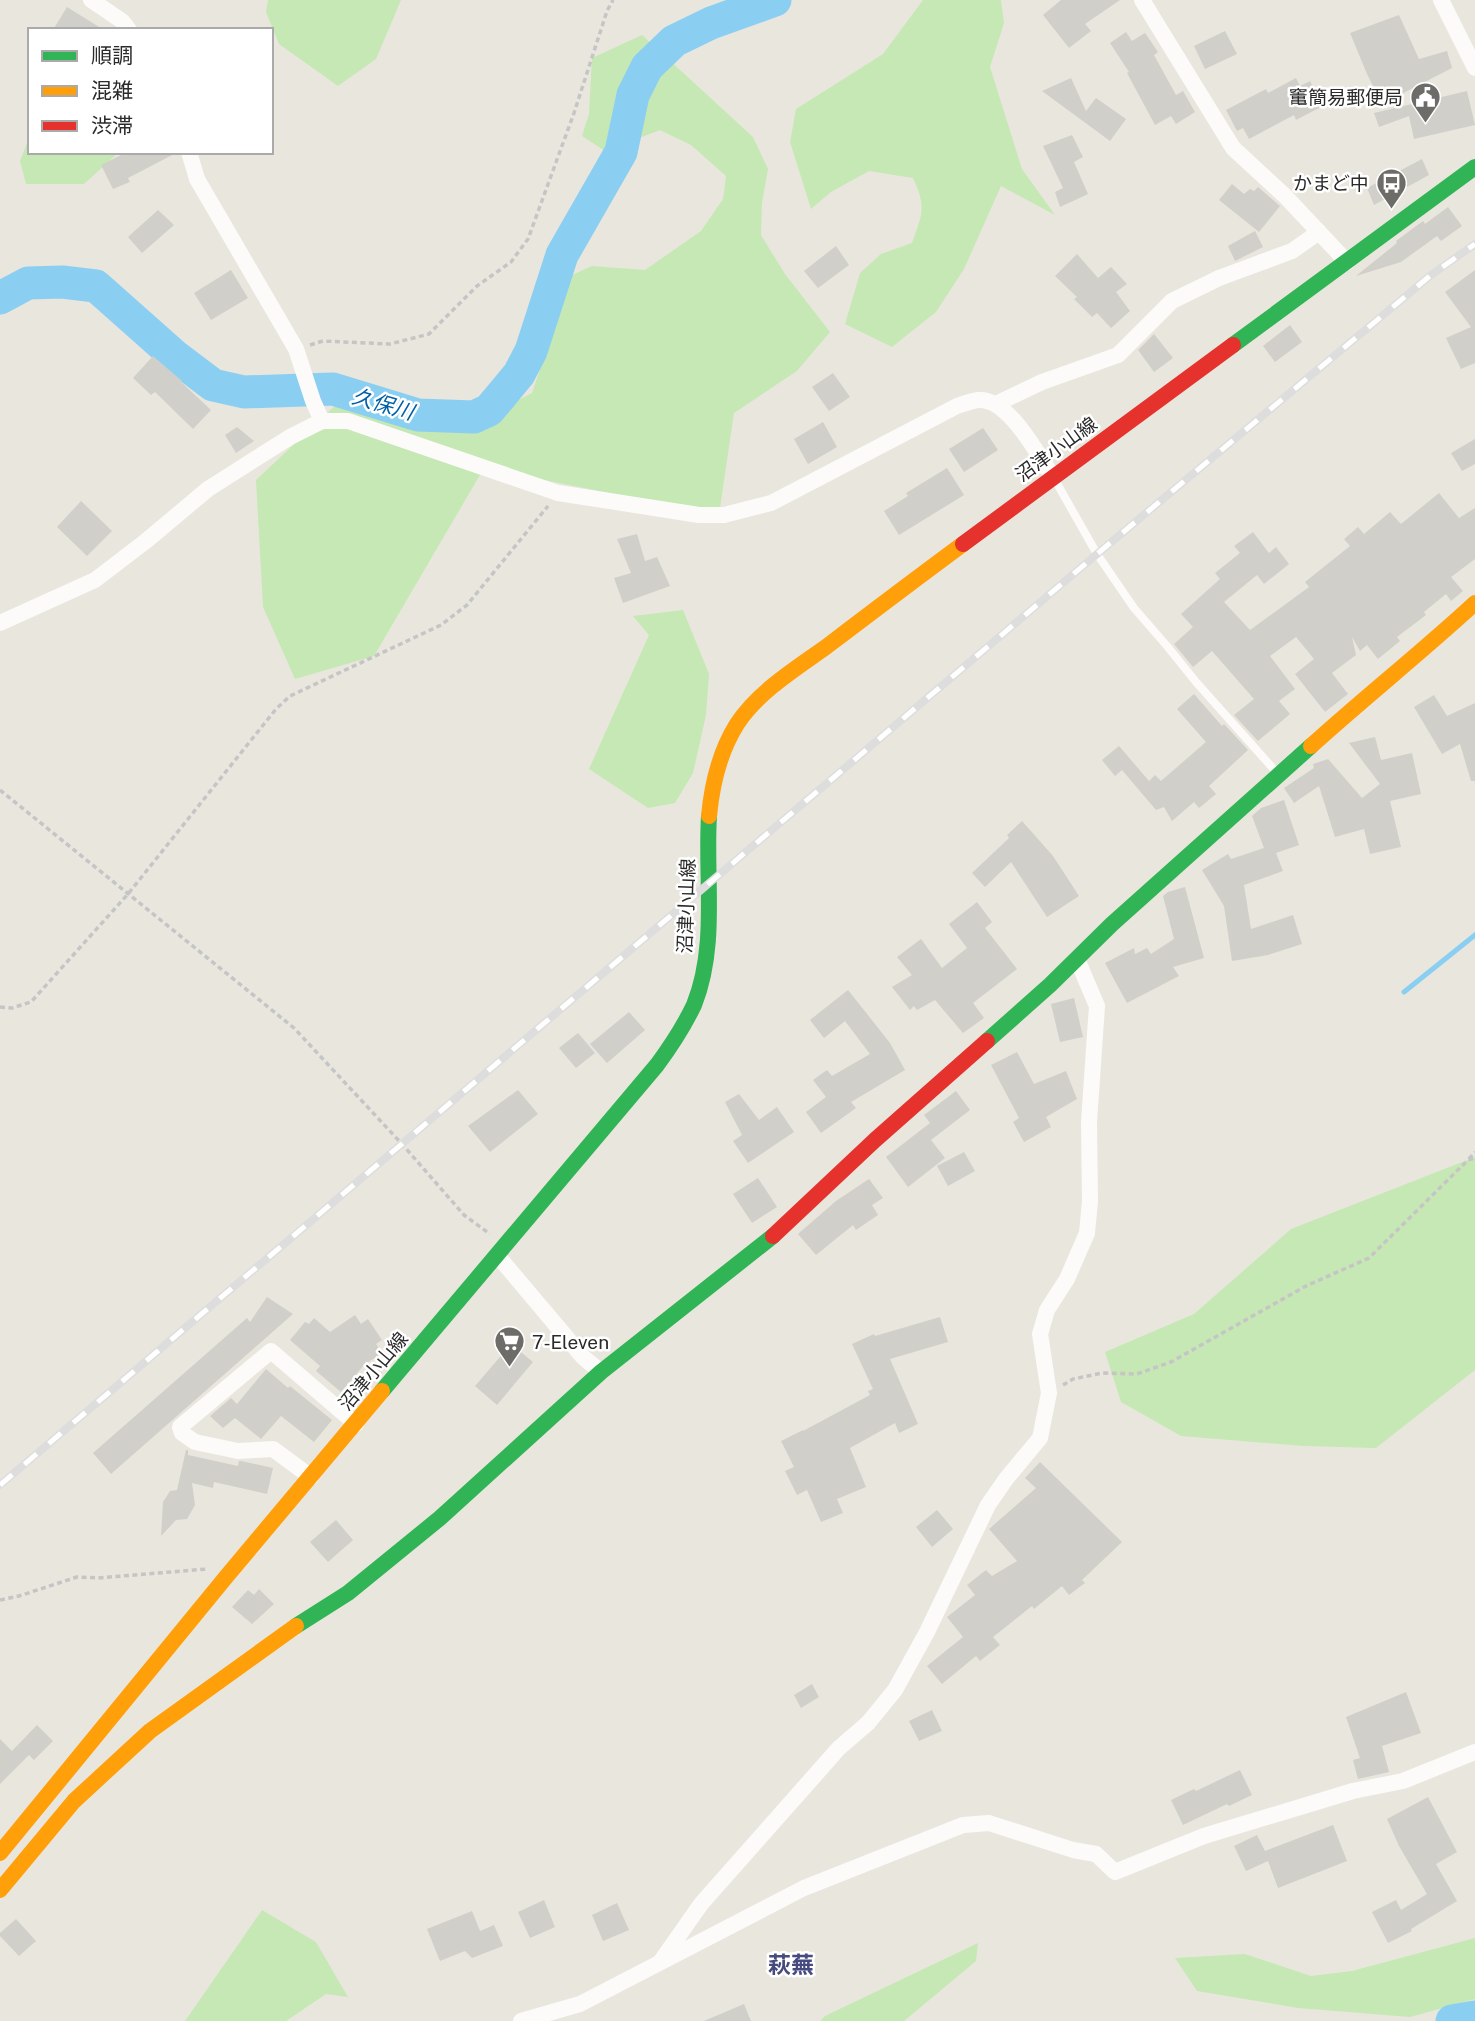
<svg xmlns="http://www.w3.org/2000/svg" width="1475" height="2021" font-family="'Public Sans','Noto Sans JP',sans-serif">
  <rect width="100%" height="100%" fill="#e9e6de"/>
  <g fill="#c5e8b4">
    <polygon points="268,0 401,0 376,59 338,86 279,44 266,12"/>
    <path d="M923,0H1001L1004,23L990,67L1022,169L1055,215L1001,186L964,269L936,312L892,347L845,324L860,273L881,254L912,243C922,214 927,208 913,178L869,171L831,192L811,209L790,142L796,109L883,54Z"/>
    <polygon points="642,35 753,137 768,169 762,203 761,235 785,274 830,332 797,371 734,413 719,515 484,468 374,656 295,679 263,607 256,480 338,403 488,416 532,393 572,275 592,266 645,270 701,231 723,199 726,176 691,145 660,130 605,151 582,136 589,114 592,58"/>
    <polygon points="30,135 30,152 119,152 84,184 26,184 20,161"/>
    <polygon points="683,610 709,674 706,715 693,773 675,803 648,808 589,769 649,635 633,616"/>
    <polygon points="1475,1157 1475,1370 1376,1448 1304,1446 1181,1436 1121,1402 1105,1352 1194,1314 1291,1229"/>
    <polygon points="262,1910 316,1942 348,1997 326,1994 286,2021 185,2021"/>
    <polygon points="1475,1938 1475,1999 1410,2017 1298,2008 1197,1991 1175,1958 1245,1954 1311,1976 1352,1971"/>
    <polygon points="978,1943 976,1961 904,2021 820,2021 825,2016"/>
  </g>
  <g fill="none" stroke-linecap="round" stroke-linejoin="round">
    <polyline stroke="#8acff2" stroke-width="5" points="1404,992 1475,935"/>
    <g stroke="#8acff2" stroke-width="33">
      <polyline points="0,298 28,283 62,282 96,286 176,357 213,385 244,392 333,389 418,415 474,417 489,410 500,397 519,374 531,351 562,255 621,152 633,95 647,67 674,41 711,23 775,0"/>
      <polyline points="1452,2021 1475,2017"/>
    </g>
  </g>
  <g fill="#d1cfc9">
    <polygon points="1061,0 1120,0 1085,24 1091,31 1069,48 1043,15"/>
    <polygon points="67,7 104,30 53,30"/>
    <polygon points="1399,15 1419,59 1447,51 1452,68 1382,104 1367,74 1350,33"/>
    <polygon points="1225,31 1237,54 1205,69 1194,46"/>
    <polygon points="1126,32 1132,41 1145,33 1158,52 1154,55 1176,95 1183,91 1195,112 1176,124 1171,116 1155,125 1127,73 1129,72 1110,43"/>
    <polygon points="1071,78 1086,111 1096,98 1126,119 1110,141 1042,91"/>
    <polygon points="1296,78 1300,86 1310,81 1323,106 1296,120 1294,115 1249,139 1243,128 1237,131 1226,110 1266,89 1268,93"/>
    <polygon points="1467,91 1475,125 1414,139 1409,116 1379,127 1374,113"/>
    <polygon points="1072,135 1083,157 1074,162 1088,194 1060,207 1055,192 1063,188 1043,146"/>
    <polygon points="127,152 178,152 128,178 130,182 113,189 101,165"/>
    <polygon points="1422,159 1429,175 1374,205 1367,188"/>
    <polygon points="1232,184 1244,194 1250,189 1254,191 1258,187 1280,206 1259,232 1219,200"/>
    <polygon points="1448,207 1462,226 1441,241 1437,236 1401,262 1356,276 1397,243 1396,241 1423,221 1425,224"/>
    <polygon points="158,210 174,225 142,253 128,237"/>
    <polygon points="1255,231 1263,247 1235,261 1228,246"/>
    <polygon points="836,246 849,265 818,288 804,271"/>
    <polygon points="1077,254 1098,278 1111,267 1127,284 1116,292 1130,311 1111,328 1097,313 1092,317 1074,299 1077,297 1055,276"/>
    <polygon points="231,270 248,298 211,320 194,293"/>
    <polygon points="1475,270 1475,363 1461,369 1446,338 1471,327 1445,292"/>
    <polygon points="1290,325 1302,342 1275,362 1263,346"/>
    <polygon points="1154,334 1173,358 1154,372 1138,350"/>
    <polygon points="153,356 182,381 181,382 211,410 193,429 155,392 151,395 133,378"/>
    <polygon points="833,373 850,397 829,411 812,387"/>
    <polygon points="823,422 837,447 808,464 794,439"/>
    <polygon points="237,427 254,441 236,453 225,435"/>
    <polygon points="983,428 998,450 964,472 949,449"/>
    <polygon points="1475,439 1475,464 1462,471 1451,453"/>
    <polygon points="947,468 964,495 899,535 884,511 908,496 906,493"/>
    <polygon points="1439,493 1459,518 1475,508 1475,559 1451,577 1463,591 1451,601 1446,594 1424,612 1426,615 1397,637 1400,641 1378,659 1367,645 1360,651 1352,637 1356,655 1332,673 1348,694 1325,712 1295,674 1314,659 1296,637 1270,656 1295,689 1279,701 1290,714 1258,741 1234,715 1254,699 1212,651 1193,667 1174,644 1193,627 1181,614 1220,579 1215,573 1240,553 1234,546 1253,532 1269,553 1276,547 1289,564 1264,584 1257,575 1224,602 1250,630 1309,587 1305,582 1350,546 1344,539 1358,527 1364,534 1390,512 1401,524"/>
    <polygon points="81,501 112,531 87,556 57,527"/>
    <polygon points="637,534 645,561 657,557 670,586 623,603 614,578 631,573 617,539"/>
    <polygon points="1194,694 1222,726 1224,724 1248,750 1209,786 1216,794 1199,808 1194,802 1172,821 1164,807 1156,810 1122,770 1115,776 1102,760 1119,746 1149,781 1155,775 1161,781 1206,742 1177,709"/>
    <polygon points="1434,695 1447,716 1475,703 1475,781 1471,781 1460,744 1442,754 1414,707"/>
    <polygon points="1375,737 1381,760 1412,753 1421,794 1390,801 1401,847 1370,854 1364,829 1335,837 1319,786 1294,803 1284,788 1314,768 1313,764 1328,759 1362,798 1380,784 1349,743"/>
    <polygon points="1284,800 1299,845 1276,853 1283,871 1244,885 1251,929 1293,915 1302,944 1268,955 1232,961 1224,906 1202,870 1228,854 1231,859 1264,848 1252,816 1261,808"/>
    <polygon points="1022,821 1053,856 1079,896 1047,917 1011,862 985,887 972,873 1009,838 1007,835"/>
    <polygon points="1185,887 1204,958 1173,967 1179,976 1127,1003 1105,963 1134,948 1135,954 1147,948 1151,954 1174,939 1163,896 1168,892"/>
    <polygon points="977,902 992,922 985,928 1017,969 973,1003 984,1018 963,1033 935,1000 917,1010 914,1006 910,1010 892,987 912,975 897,957 921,939 942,968 967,948 949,924"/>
    <polygon points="848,990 890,1043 905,1070 851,1102 856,1108 821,1133 806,1112 826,1097 813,1080 827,1070 832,1076 870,1054 845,1021 824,1038 810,1020"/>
    <polygon points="1074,998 1083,1037 1060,1042 1051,1004"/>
    <polygon points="629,1012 645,1030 607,1063 590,1044"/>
    <polygon points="578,1033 595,1053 576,1068 559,1048"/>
    <polygon points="1017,1052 1034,1084 1066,1071 1077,1099 1046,1117 1051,1127 1024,1142 1013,1122 1019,1118 991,1065"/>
    <polygon points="518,1090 538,1114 490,1152 468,1126"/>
    <polygon points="956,1091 970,1110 931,1140 945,1158 908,1187 886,1157 930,1123 924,1115"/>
    <polygon points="739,1094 759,1120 777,1107 794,1132 748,1163 733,1141 742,1135 725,1102"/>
    <polygon points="964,1152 975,1171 948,1186 937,1166"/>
    <polygon points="758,1178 777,1207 752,1223 733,1194"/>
    <polygon points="869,1179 883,1198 872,1205 878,1215 856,1230 853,1225 816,1255 798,1234 836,1201"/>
    <polygon points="267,1297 293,1314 111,1474 93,1453 247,1318 250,1322"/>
    <polygon points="355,1315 361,1324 368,1319 382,1340 376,1344 382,1353 364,1365 341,1392 316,1371 320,1366 290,1340 305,1322 309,1324 314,1318 330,1332"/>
    <polygon points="940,1317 948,1342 890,1359 918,1424 899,1433 895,1423 850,1448 866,1487 837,1499 843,1513 821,1522 807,1490 797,1495 785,1471 794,1467 781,1441 803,1430 803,1431 870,1395 868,1391 873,1389 852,1344 874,1334 875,1336"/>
    <polygon points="511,1344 533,1362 497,1405 475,1386"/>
    <polygon points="266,1369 288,1388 290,1386 332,1420 314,1442 281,1416 261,1439 235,1418 223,1428 210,1416 231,1398 237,1404"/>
    <polygon points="186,1450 188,1450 188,1455 238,1466 239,1461 241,1461 273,1468 267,1494 214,1482 213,1488 192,1483 195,1505 187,1519 176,1520 161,1536 163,1502 170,1491 177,1490"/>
    <polygon points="1040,1462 1122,1542 1082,1580 1085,1583 1069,1595 1062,1586 1034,1609 1032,1606 993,1637 1000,1645 980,1661 976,1656 942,1684 927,1666 963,1637 947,1617 975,1595 967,1585 986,1570 992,1576 1017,1561 989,1529 1036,1488 1025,1478"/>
    <polygon points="937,1510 953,1529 932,1547 916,1527"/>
    <polygon points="336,1520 353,1540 328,1562 310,1542"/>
    <polygon points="259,1589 274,1604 252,1624 232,1607 248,1590 254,1595"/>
    <polygon points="812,1684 819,1697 801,1708 794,1695"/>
    <polygon points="1406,1692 1421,1733 1382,1746 1389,1772 1358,1779 1353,1760 1360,1758 1346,1717"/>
    <polygon points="932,1710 942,1731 919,1741 909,1721"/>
    <polygon points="37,1725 53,1741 34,1760 29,1755 0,1784 0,1739 12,1751"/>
    <polygon points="1240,1770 1252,1795 1229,1806 1227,1804 1183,1825 1171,1800 1194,1789 1196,1791"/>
    <polygon points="1428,1797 1457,1852 1436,1864 1457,1901 1411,1929 1412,1931 1388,1943 1372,1912 1396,1900 1401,1910 1427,1894 1399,1846 1387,1819"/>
    <polygon points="1333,1825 1347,1861 1278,1888 1268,1861 1246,1871 1234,1846 1257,1835 1265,1851"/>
    <polygon points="544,1900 555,1927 530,1938 518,1912"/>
    <polygon points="617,1903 629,1930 603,1941 592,1915"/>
    <polygon points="472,1911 480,1931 494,1925 503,1946 472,1958 465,1951 440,1961 427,1929"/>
    <polygon points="16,1919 36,1941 19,1956 0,1936 0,1933"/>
    <polygon points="744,2004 751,2021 704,2021"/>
  </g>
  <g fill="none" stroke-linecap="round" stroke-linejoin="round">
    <g stroke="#c6c5c5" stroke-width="3.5" stroke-dasharray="5 3.5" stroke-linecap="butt">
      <polyline points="310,345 323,341 390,344 429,334 477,286 511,262 528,239 574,113 607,11 613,0"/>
      <polyline points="0,790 294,1028 402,1144 464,1215 490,1234"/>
      <polyline points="0,1007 12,1008 31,1002 128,894 276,709 290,696 441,625 467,605 548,506"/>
      <polyline points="1469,1159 1475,1152"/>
      <polyline points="1063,1385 1073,1379 1102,1373 1137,1374 1171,1362 1306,1286 1369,1258 1468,1160 1475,1158"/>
      <polyline points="0,1600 19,1596 77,1577 98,1578 207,1569"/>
    </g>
    <polyline stroke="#fcfbfa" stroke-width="8" points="1055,480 1097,554 1134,608 1167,646 1196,682 1278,774"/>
    <g stroke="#fcfbfa" stroke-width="16">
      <polyline points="91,0 122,21 129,30"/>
      <polyline points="1142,0 1233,148 1285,196 1347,262"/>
      <polyline points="1441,0 1475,68"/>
      <polyline points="189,152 197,179 296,349 313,401 322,421"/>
      <polyline points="996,404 1042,382 1118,355 1172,301 1219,278 1292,251 1319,232"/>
      <path d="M0,623L95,580L146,541L208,489L290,437L322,421H348L558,493L699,515H724L771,503L957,406C963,404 971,401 978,400C1008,397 1038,455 1053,477"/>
      <polyline points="497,1255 583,1357 601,1372"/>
      <polyline points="311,1477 273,1449 238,1451 195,1442 182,1433 180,1427 271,1351 356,1424"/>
      <polyline points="661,1961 701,1904 839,1748 868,1723 895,1690 927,1632 988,1505 1006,1479 1040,1438 1049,1393 1040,1334 1047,1310 1067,1279 1087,1233 1090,1201 1089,1122 1097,1006 1077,959"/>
      <polyline points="521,2021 580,2004 804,1888 963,1825 989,1823 1073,1850 1096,1854 1115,1872 1204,1836 1353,1791 1403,1781 1475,1752"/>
    </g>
    <g stroke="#30b455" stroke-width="16">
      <polyline points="1233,345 1475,167"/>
      <polyline points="987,1041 1050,985 1112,924 1311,746"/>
      <path d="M382,1391L657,1065C671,1046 684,1026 694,1005C718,945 705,878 709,816"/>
      <polyline points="296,1626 348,1593 440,1518 601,1372 773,1236"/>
    </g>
    <g stroke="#ff9f0a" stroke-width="16">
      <path d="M1311,746C1365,697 1422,652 1475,603"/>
      <path d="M709,816C712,784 720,751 737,724C758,692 795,669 826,647C872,612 917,578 963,544"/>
      <polyline points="0,1853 226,1577 382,1391"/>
      <polyline points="0,1890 74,1801 150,1731 296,1626"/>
    </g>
    <g stroke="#e5322d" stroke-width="16">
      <polyline points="963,544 1233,345"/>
      <polyline points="773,1236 875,1140 987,1041"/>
    </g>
    <defs>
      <polyline id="rail" points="0,1485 1097,554 1431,275 1475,244"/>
    </defs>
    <use href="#rail" stroke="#ddddde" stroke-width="8"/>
    <use href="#rail" stroke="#fff" stroke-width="5" stroke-dasharray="16" stroke-linecap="butt"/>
  </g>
  <defs>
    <symbol id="civic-pin" viewBox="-11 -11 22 30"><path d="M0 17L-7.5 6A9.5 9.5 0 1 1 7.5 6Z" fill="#6d6c69" stroke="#fff"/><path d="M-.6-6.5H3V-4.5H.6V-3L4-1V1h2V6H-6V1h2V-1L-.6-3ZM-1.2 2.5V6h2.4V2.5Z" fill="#fff"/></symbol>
    <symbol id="bus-pin" viewBox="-11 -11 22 30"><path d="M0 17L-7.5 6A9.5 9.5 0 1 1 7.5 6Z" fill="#6d6c69" stroke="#fff"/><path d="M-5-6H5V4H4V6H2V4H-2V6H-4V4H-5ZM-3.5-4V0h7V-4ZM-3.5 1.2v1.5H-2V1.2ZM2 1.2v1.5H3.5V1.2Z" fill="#fff"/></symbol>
    <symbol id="supermarket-pin" viewBox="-11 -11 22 30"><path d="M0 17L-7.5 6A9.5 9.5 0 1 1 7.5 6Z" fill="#6d6c69" stroke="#fff"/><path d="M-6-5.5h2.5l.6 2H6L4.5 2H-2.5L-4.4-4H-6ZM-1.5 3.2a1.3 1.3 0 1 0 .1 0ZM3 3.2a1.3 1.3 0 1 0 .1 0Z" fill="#fff"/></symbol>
  </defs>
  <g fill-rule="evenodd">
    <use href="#civic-pin" x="1408" y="80" width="35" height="47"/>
    <use href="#bus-pin" x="1374" y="166" width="35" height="47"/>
    <use href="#supermarket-pin" x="492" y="1324" width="35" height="47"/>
  </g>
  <g text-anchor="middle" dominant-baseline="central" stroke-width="5" stroke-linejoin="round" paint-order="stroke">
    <g font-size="19" fill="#2a2a2a" stroke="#fff" text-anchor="end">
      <text x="1403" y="97">竃簡易郵便局</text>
      <text x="1369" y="183">かまど中</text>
      <text x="532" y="1342" text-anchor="start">7-Eleven</text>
    </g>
    <g font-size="19" fill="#2a2a2a" stroke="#fff">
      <text transform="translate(1056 449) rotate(-36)">沼津小山線</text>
      <text transform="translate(686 906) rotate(-88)">沼津小山線</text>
      <text transform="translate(373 1371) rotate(-50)">沼津小山線</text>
    </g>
    <g font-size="21" font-style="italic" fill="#0060a7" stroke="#fff">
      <text transform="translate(383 404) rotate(16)">久保川</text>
    </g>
    <g font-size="23" font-weight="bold" fill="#464b7f" stroke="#fff">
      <text x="791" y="1964">萩蕪</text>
    </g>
  </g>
  <rect x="28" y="28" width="245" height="126" fill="#ffffff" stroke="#aaaaaa" stroke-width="2"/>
  <rect x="42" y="51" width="35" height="10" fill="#30b455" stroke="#aaaaaa" stroke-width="2"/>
  <text x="91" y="63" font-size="21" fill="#2a2a2a">順調</text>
  <rect x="42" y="86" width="35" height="10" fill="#ff9f0a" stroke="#aaaaaa" stroke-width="2"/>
  <text x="91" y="98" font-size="21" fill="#2a2a2a">混雑</text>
  <rect x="42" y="121" width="35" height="10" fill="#e5322d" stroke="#aaaaaa" stroke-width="2"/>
  <text x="91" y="133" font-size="21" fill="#2a2a2a">渋滞</text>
</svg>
